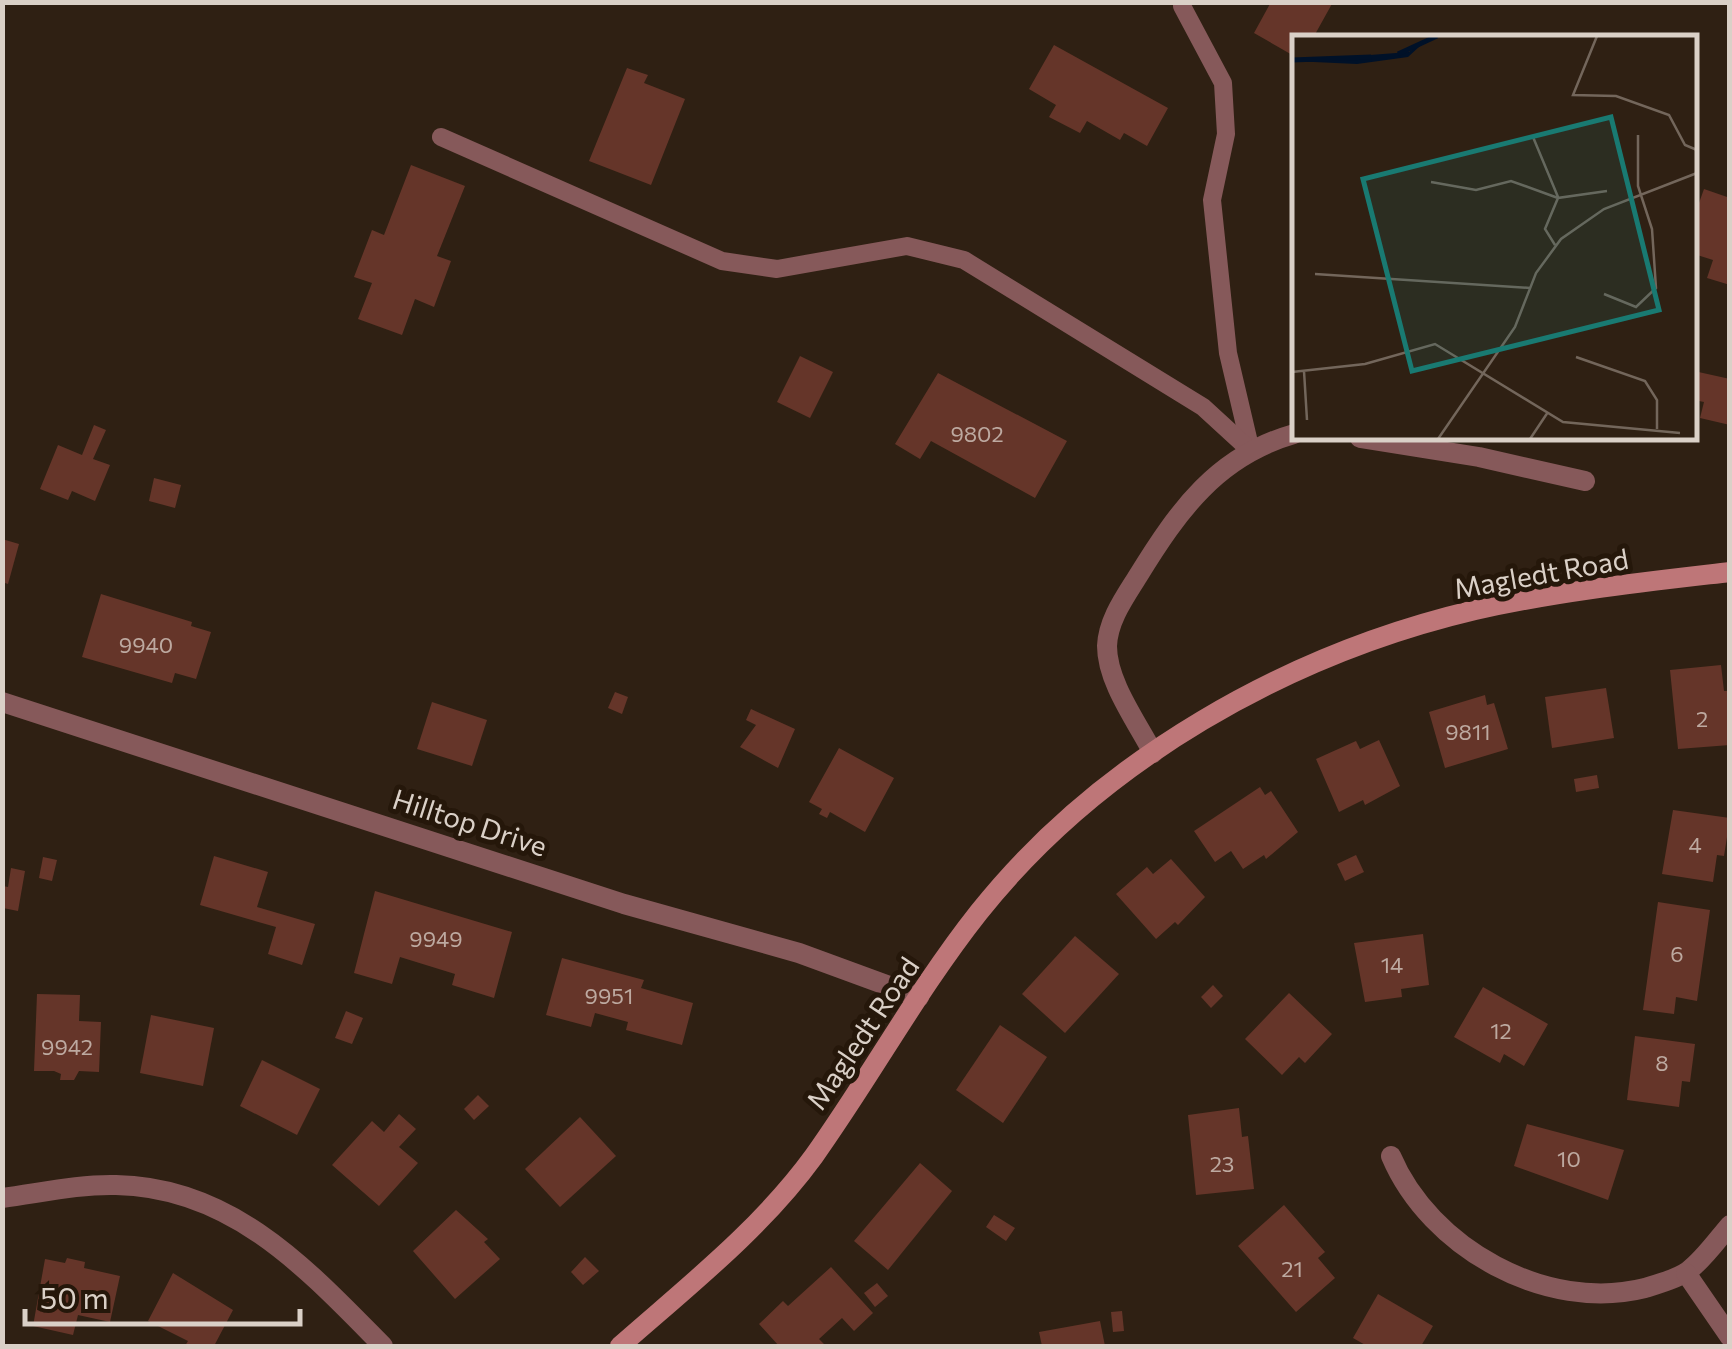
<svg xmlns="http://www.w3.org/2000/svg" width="1732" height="1349" font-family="Commissioner,sans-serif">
  <rect width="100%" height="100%" fill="#2f2013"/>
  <g fill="#653529">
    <polygon points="1271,2 1333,2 1313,38 1294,38 1294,56 1254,33"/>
    <polygon points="1054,45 1168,108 1147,146 1124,133 1120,140 1087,121 1080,133 1049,117 1056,105 1029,89"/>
    <polygon points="627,68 648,75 644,83 685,99 651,185 589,161"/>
    <polygon points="411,165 465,186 437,256 451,261 434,307 415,299 402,335 358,319 372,283 354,277 372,230 384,235"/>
    <polygon points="1704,189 1730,198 1730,285 1707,278 1713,260 1694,254 1694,217"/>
    <polygon points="800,356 833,372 810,418 777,402"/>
    <polygon points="1694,371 1730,379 1730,425 1700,418 1704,402 1694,400"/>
    <polygon points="938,373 1067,441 1035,498 931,441 920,459 895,444"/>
    <polygon points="94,425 106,430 93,459 110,465 95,501 72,491 68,500 40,489 58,445 82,455"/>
    <polygon points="154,478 181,485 175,508 149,501"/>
    <polygon points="2,539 19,544 8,584 2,582"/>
    <polygon points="101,594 192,622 191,626 211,632 196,679 175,673 172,683 82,657"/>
    <polygon points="1721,665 1724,691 1730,691 1730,745 1678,749 1670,670"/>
    <polygon points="1606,688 1614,738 1552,748 1545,697"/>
    <polygon points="615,692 628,697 622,714 608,708"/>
    <polygon points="1485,695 1487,705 1494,703 1508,749 1445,768 1429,712"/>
    <polygon points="432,702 487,720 472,766 417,749"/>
    <polygon points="751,709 795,729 778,768 740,747 756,725 746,720"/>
    <polygon points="1379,740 1400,786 1365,805 1363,800 1339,812 1316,759 1356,741 1360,749"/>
    <polygon points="839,748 894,778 865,832 830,812 827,818 819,814 822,809 809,802"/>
    <polygon points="1597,775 1599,788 1576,792 1574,779"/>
    <polygon points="1260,787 1265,795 1271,791 1298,832 1266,859 1264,855 1243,869 1231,851 1215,862 1194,831"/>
    <polygon points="1673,810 1730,818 1724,856 1717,855 1713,882 1662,874"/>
    <polygon points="1356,855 1364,872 1345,881 1337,864"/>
    <polygon points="214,856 268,872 257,907 315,924 302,965 268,954 276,927 200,905"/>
    <polygon points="43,857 57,860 52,881 39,878"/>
    <polygon points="1171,859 1205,897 1178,925 1175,922 1156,939 1116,894 1147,867 1153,874"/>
    <polygon points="11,868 25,871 18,911 3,908 3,886 8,887"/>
    <polygon points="375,891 512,932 494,998 452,985 455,974 400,957 392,984 354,973"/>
    <polygon points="1658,902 1710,910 1697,1001 1676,997 1674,1014 1643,1010"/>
    <polygon points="1423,934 1429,985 1401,989 1402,997 1365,1002 1354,943"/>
    <polygon points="1075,936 1119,974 1065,1033 1022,994"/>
    <polygon points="562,958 644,980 641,988 693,1003 682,1045 626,1030 628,1022 595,1013 591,1027 546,1015"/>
    <polygon points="1213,985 1223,996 1211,1008 1201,997"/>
    <polygon points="1483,987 1548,1024 1524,1066 1504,1054 1500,1063 1454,1037"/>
    <polygon points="1289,993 1332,1034 1305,1063 1299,1057 1282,1075 1245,1039"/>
    <polygon points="37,994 80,995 79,1021 101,1022 99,1072 79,1071 74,1080 60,1080 61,1074 54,1071 34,1071"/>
    <polygon points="346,1011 363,1018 352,1044 335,1038"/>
    <polygon points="151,1015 214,1028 203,1086 140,1073"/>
    <polygon points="1000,1025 1047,1057 1003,1123 956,1090"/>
    <polygon points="1635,1036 1695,1044 1690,1082 1682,1081 1679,1107 1627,1100"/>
    <polygon points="262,1060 320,1089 297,1135 240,1106"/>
    <polygon points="478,1095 489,1106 474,1120 464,1109"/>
    <polygon points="1239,1108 1242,1137 1248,1136 1254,1189 1196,1195 1188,1115"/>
    <polygon points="399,1114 416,1129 399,1147 418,1163 379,1206 332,1165 372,1121 384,1132"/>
    <polygon points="580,1117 616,1156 560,1207 525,1169"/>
    <polygon points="1527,1124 1624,1150 1608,1200 1514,1166"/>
    <polygon points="920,1163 952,1191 888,1270 854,1241"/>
    <polygon points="1284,1205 1325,1252 1318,1258 1335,1278 1296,1312 1238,1246"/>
    <polygon points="456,1210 488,1239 484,1242 500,1259 455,1299 413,1251"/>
    <polygon points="994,1215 1015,1228 1006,1241 986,1227"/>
    <polygon points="585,1257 599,1271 583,1285 571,1272"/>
    <polygon points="67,1258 85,1262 84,1268 120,1276 110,1322 78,1315 73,1335 33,1326 45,1259 65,1263"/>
    <polygon points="831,1267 873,1313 854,1331 842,1318 819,1339 826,1346 779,1346 759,1324 783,1301 788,1306"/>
    <polygon points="173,1273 233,1310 214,1346 185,1346 188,1341 148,1321"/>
    <polygon points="877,1283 888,1296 875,1307 864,1293"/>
    <polygon points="1378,1294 1433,1326 1421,1346 1367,1346 1353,1338"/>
    <polygon points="1122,1311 1124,1331 1113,1332 1111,1312"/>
    <polygon points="1100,1321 1105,1346 1042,1346 1039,1332"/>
  </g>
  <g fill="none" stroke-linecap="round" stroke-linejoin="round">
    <g stroke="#86595a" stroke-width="18">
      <polyline points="1182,6 1223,83 1226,134 1212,200 1228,353 1251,451"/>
      <polyline points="441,137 722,261 777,269 907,246 964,260 1203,407 1251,451"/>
    </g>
    <g stroke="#86595a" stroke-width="20">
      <polyline points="1360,438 1479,457 1585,481"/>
      <polyline points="2,702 624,904 799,953 919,997"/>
      <path d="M1153,753C1137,722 1107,682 1107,646C1108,620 1125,597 1138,576C1178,511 1217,456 1294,434"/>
      <path d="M1391,1156C1430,1248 1546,1313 1645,1288C1658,1284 1677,1279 1688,1271C1704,1259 1717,1240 1730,1225"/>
      <path d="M2,1198C40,1193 79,1184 116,1185C233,1187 308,1270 383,1346"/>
      <polyline points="1686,1273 1730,1337"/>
    </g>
    <path stroke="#be7678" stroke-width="20" d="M620,1346C687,1287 761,1229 814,1156C871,1076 918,989 979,912C1100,760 1288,654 1475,610C1559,591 1644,582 1730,572"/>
  </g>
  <g text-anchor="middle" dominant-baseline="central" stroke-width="10" stroke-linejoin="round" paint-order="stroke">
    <g font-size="22" fill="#bda9a0">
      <text x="977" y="433">9802</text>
      <text x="146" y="644">9940</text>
      <text x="1702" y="718">2</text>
      <text x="1468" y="731">9811</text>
      <text x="1695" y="844">4</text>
      <text x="436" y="938">9949</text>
      <text x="1677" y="953">6</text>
      <text x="1392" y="964">14</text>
      <text x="609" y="995">9951</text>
      <text x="1501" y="1030">12</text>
      <text x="67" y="1046">9942</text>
      <text x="1662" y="1062">8</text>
      <text x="1569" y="1158">10</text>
      <text x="1222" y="1163">23</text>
      <text x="1292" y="1268">21</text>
    </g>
    <g font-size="28" fill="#dad0c7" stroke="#25170a">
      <text transform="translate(1541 573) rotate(-10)">Magledt Road</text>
      <text transform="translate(470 822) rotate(18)">Hilltop Drive</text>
      <text transform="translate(862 1033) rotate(-56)">Magledt Road</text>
    </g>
  </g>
  <g transform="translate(1292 35)">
    <rect width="405" height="405" fill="#2f2013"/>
    <path d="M139,1L116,22L65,29L0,26L117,17Z" fill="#001128"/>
    <path fill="none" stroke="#001128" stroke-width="5" d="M106,19L145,1M0,25L79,22"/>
    <path fill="none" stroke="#73665b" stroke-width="2.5" d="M305,1L281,60L324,61L377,80L393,110L405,115M241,102L266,162M139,147L184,155L219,146L266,163M263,210L253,194L266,163L315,156M23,239L238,253M312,259L344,272L364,253L360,194L346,151V100M284,322L353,346L365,365V394M12,336L15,385M0,337L73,329L143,309L271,387L388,398M146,404L223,292L244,238L269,204L312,174L405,138M238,404L256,377"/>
    <path fill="#197a72" fill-opacity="0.15" stroke="#197a72" stroke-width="5" d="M319,82L367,275L120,336L71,144Z"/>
    <rect width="405" height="405" fill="none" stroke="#dad0c7" stroke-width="5"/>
  </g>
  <rect width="1732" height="1349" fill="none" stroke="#dad0c7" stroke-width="10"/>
  <path d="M25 1309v15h275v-15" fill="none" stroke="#dad0c7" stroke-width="5"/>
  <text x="40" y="1309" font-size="30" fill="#dad0c7" stroke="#25170a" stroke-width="8" paint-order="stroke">50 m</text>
</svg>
